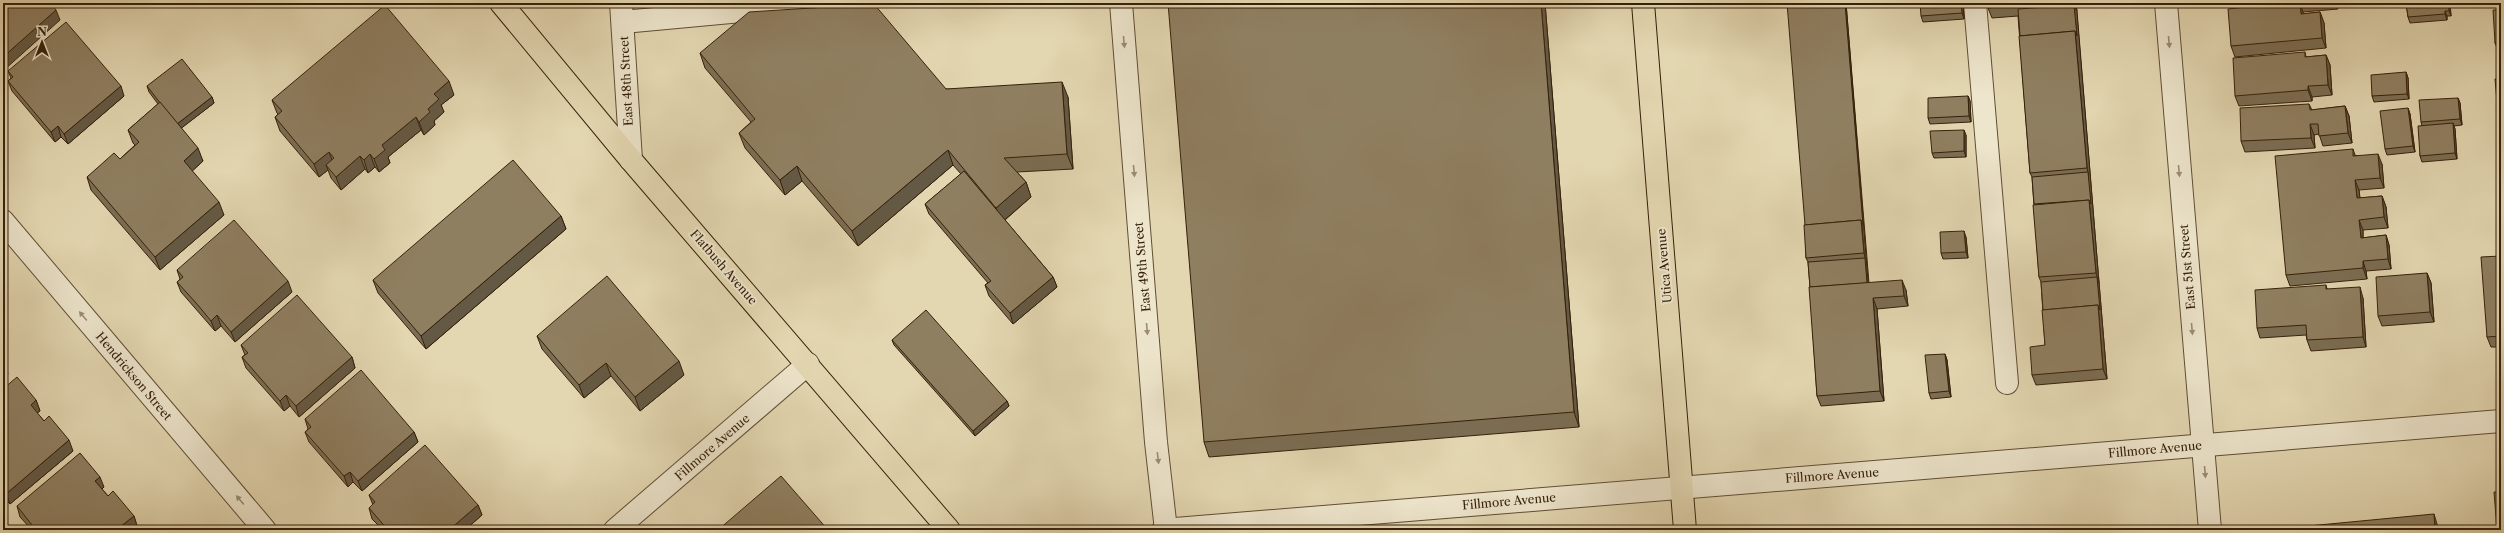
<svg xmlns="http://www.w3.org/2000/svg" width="2504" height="533" font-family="'Libre Caslon Text',serif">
  <rect width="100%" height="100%" fill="#e3d7b1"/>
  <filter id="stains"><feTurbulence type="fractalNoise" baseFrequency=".005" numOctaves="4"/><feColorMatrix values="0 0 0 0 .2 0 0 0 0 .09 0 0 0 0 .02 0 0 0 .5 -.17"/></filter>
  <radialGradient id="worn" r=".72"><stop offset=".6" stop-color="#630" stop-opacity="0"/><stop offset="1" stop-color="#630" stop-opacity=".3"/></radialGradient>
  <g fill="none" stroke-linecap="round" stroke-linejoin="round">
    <defs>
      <g id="minor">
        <polyline points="621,3 631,160"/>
        <polyline points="1121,3 1156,442 1166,530"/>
        <polyline points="1975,3 2007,383"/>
        <polyline points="2166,3 2210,530"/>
        <polyline points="623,22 827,3"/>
        <polyline points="3,221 265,530"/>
        <polyline points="615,530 808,364"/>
        <polyline points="1163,530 2501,421"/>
      </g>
      <g id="major">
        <polyline points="501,3 631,160 949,530"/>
        <polyline points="1643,3 1685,530"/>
      </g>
    </defs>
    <use href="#minor" stroke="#604e34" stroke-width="24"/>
    <use href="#major" stroke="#35200a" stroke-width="24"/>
    <use href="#minor" stroke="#ede5cc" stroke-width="22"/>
    <use href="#major" stroke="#e3d7b1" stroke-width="22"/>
  </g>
  <g fill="#7b6d53" stroke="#35200a">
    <polygon points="1545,3 1579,427 1209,457 1204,442"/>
    <polygon points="1846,3 1869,283 1906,290 1908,306 1877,309 1884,401 1821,406 1817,396 1810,287 1808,262 1806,258 1805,225"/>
    <polygon points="1963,3 1964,19 1923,22 1921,16"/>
    <polygon points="1987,3 2076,3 2107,379 2036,385 2032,375 2045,345 2041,282 2039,277 2032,177 2030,173 2018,16 1992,18 1988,8"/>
    <polygon points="2254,3 2337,3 2338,9 2303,12 2303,14 2320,12 2324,23 2326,48 2235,57 2231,46 2255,6"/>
    <polygon points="2406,3 2450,3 2451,16 2447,16 2447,20 2410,23 2408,17"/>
    <polygon points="2501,10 2501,53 2499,53 2495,43"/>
    <polygon points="2305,52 2306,57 2326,55 2330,65 2332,95 2312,97 2312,101 2239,106 2235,96"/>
    <polygon points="700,53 946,89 1068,97 1073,169 1017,172 1026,182 1031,197 1005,220 1053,277 1057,287 1013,324 989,296 985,285 988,283 929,214 925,204 961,174 953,165 858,246 802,181 785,195 745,148 739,133 751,122 705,68"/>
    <polygon points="2501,58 2501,111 2497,101 2501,78"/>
    <polygon points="8,71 124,96 68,144 61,137 55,142 12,91 8,81 11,78"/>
    <polygon points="2406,72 2408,78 2409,99 2374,102 2372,96"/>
    <polygon points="147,86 212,97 214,103 181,128 203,161 192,171 224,215 160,270 91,190 87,177 120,159 135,145 133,143 128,130 158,104 149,92"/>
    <polygon points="454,95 441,105 444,112 434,121 435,125 424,135 421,130 388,157 390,163 379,172 375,167 368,173 365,169 341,190 331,178 328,170 319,177 280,131 275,117 278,114 277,113 272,100"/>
    <polygon points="1968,96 1970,101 1971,122 1930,124 1928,118"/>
    <polygon points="2458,98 2460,103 2462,125 2454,126 2455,129 2457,159 2422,162 2420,156 2422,126 2421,122"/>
    <polygon points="2309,104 2312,110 2345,106 2349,116 2352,143 2323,146 2319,134 2314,135 2315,148 2245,152 2241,141"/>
    <polygon points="2408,108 2410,114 2415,152 2387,155 2385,149"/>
    <polygon points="1966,135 1966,157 1934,158 1932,153"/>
    <polygon points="2353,149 2355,155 2382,164 2384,188 2359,190 2360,198 2382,196 2386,207 2388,228 2363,230 2363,238 2386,235 2389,245 2391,269 2366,271 2367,279 2290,286 2286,275"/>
    <polygon points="561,216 566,229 426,349 378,293 373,280"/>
    <polygon points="1966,237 1968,258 1943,259 1941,253"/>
    <polygon points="2501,256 2501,347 2491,347 2487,337"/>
    <polygon points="177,270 292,292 235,342 221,326 215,331 181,292 177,282 180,279"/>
    <polygon points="2427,273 2431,283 2434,322 2382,326 2378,316"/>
    <polygon points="2326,285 2327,289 2363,298 2366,347 2311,351 2307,340 2306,335 2260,338 2257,328"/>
    <polygon points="537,336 684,375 640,411 611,376 584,398 542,349"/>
    <polygon points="892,340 1007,401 1009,406 975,436 894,345"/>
    <polygon points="241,345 352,357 355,368 299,417 290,406 284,411 246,368 242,357 245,355"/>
    <polygon points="1945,354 1947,360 1951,397 1931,399 1929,393"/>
    <polygon points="3,389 36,400 40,411 37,413 44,421 73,451 10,504 3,497"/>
    <polygon points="305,419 414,432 418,442 362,491 353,482 348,487 309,442 305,432 308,429"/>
    <polygon points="104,487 102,489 108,496 134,516 137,526 133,530 32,530 20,517 17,506"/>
    <polygon points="369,495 478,505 482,515 465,530 383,530 372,519 369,508 373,505"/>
  </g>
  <g fill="#645944" stroke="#35200a">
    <polygon points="1541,3 1545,3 1579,427 1574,412"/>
    <polygon points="1845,3 1846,3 1869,293 1867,287 1865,258 1864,253"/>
    <polygon points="1961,3 1963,3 1964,19 1962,13"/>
    <polygon points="2074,3 2076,3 2077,11 2074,5"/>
    <polygon points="2300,3 2303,12 2304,25 2301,14"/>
    <polygon points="2448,3 2450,3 2451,16 2449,11"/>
    <polygon points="2074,5 2077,11 2099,283 2096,273 2089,200 2088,172 2087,168 2075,31"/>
    <polygon points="56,10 60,20 4,70 3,68 3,57"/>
    <polygon points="2445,11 2447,16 2447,20 2445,14"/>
    <polygon points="2320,12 2324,23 2326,48 2322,38"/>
    <polygon points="2326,55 2330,65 2332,95 2328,85"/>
    <polygon points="2406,72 2408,78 2409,99 2407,94"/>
    <polygon points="449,81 454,95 441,105 444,112 434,121 435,125 424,135 419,122 428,109 434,94"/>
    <polygon points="1062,82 1068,97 1073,169 1067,154"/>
    <polygon points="121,86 124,96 68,144 64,134"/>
    <polygon points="2308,86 2312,97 2312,101 2308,90"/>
    <polygon points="1968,96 1970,101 1971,122 1969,116"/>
    <polygon points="212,97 214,103 179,130 177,124"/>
    <polygon points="2458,98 2460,103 2462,125 2460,119"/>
    <polygon points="2345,106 2349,116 2352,143 2348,133"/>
    <polygon points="2408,108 2410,114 2415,152 2413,146"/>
    <polygon points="416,117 421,130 388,157 390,163 379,172 374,159 382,145"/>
    <polygon points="2453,123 2455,129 2457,159 2455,153"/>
    <polygon points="2310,124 2314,135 2315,148 2311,138"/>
    <polygon points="58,126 61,137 55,142 51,132"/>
    <polygon points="1964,130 1966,135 1966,157 1964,151"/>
    <polygon points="198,148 203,161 189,174 184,161"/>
    <polygon points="948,150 953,165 858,246 852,231"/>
    <polygon points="329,152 334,165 326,165 328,170 319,177 314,164"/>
    <polygon points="370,154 375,167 368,173 364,160"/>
    <polygon points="2378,154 2382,164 2384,188 2380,178"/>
    <polygon points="360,156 365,169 341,190 336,177"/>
    <polygon points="797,166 802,181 785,195 780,180"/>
    <polygon points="2355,180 2359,190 2361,209 2357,198"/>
    <polygon points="1026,182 1031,197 1002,222 996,208"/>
    <polygon points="2382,196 2386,207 2388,228 2384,217"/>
    <polygon points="219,202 224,215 160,270 155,257"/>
    <polygon points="561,216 566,229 426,349 421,336"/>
    <polygon points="2359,220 2363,230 2363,239 2361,238"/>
    <polygon points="1964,231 1966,237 1968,258 1966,252"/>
    <polygon points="2386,235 2389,245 2391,269 2388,259"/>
    <polygon points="2363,261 2366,271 2367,279 2363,268"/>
    <polygon points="2427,273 2431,283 2434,322 2430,312"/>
    <polygon points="1053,277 1057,287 1013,324 1010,313"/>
    <polygon points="2097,277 2099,283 2107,379 2103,369 2098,305"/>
    <polygon points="1902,280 1906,290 1908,306 1904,296"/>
    <polygon points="288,281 292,292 235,342 231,332"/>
    <polygon points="2360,287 2363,298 2366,347 2363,337"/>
    <polygon points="1873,298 1877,309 1884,401 1880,391"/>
    <polygon points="217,315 221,326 215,331 211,321"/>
    <polygon points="1945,354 1947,360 1951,397 1949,391"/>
    <polygon points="352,357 355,368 299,417 296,406"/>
    <polygon points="679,361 684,375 640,411 635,397"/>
    <polygon points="606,363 611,376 584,398 579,385"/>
    <polygon points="5,364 8,374 3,379 3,365"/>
    <polygon points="286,395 290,406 284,411 280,401"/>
    <polygon points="36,400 40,411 34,415 31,405"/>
    <polygon points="1007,401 1009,406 975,436 973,431"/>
    <polygon points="414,432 418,442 362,491 358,481"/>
    <polygon points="69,440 73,451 10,504 6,494"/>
    <polygon points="350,472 353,482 348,487 344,476"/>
    <polygon points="100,477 104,487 99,491 95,481"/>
    <polygon points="478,505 482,515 465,530 449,530"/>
    <polygon points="2434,514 2437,524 2438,530 2435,530"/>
    <polygon points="134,516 137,526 133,530 116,530"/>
  </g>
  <g fill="#8f7f61" stroke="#35200a">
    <polygon points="3,3 50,3 56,10 3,57"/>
    <polygon points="1168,3 1541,3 1574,412 1204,442"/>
    <polygon points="1787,3 1845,3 1863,225 1861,220 1805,225"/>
    <polygon points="1920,3 1961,3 1962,13 1921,16"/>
    <polygon points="1987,3 2044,3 1988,8"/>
    <polygon points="2254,3 2300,3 2301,14 2320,12 2322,38 2231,46 2228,9 2255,6"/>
    <polygon points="2406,3 2448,3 2449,11 2445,11 2445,14 2408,17"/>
    <polygon points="874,4 946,89 1062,82 1067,154 1004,158 1026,182 996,208 948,150 852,231 797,166 780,180 739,133 755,119 700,53 749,12"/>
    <polygon points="385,5 449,81 434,94 439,99 428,109 430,112 419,122 416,117 382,145 385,150 374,159 370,154 364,160 360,156 336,177 326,165 334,158 329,152 314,164 275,117 282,111 272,100"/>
    <polygon points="2074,5 2077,36 2075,31 2020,36 2018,9"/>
    <polygon points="2493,10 2501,10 2501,43 2495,43"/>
    <polygon points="66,22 121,86 64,134 58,126 51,132 8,81 13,77 8,71"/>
    <polygon points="2075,31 2087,168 2030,173 2019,36"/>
    <polygon points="2305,52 2305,57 2326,55 2328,85 2308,86 2308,90 2235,96 2233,58"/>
    <polygon points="2499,58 2501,58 2501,101 2497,101 2495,79 2501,78"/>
    <polygon points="182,59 212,97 177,124 164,108 147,86"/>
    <polygon points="2406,72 2407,94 2372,96 2371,75"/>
    <polygon points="1968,96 1969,116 1928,118 1928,98"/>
    <polygon points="2458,98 2460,119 2421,122 2419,100"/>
    <polygon points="160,102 198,148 184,161 219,202 155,257 87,177 114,153 120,159 139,142 128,130"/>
    <polygon points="2309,104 2310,110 2345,106 2348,133 2319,136 2318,124 2310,124 2311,138 2241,141 2240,108"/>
    <polygon points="2408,108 2413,146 2385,149 2380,111"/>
    <polygon points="2453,123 2455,153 2420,156 2418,126"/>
    <polygon points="1964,130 1964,151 1932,153 1930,131"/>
    <polygon points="2498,140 2501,140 2501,167 2500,167"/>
    <polygon points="2353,149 2353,156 2378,154 2380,178 2355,180 2357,198 2382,196 2384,217 2359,220 2360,228 2361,238 2386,235 2388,259 2363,261 2363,268 2286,275 2275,156"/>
    <polygon points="513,160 561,216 421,336 373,280"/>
    <polygon points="964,171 1053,277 1010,313 985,285 991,281 925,204"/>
    <polygon points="2088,172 2091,204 2089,200 2034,204 2032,177"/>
    <polygon points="2089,200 2096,273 2039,277 2033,205"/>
    <polygon points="234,220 288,281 231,332 217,315 211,321 197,304 177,282 183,277 177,270"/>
    <polygon points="1861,220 1864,253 1806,258 1804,225"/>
    <polygon points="1964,231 1966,252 1941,253 1940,232"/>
    <polygon points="2501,256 2501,336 2487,337 2481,257"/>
    <polygon points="1865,258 1867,283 1810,287 1808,262"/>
    <polygon points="2427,273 2430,312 2378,316 2376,277"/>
    <polygon points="607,276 679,361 635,397 606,363 579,385 537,336"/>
    <polygon points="2097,277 2100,310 2098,305 2043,310 2041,282"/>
    <polygon points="1902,280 1904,296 1873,298 1880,391 1817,396 1809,287"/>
    <polygon points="2326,285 2326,289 2360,287 2363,337 2307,340 2306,325 2257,328 2255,290"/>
    <polygon points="297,295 352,357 296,406 286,395 280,401 242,357 248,353 241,345"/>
    <polygon points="2098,305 2103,369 2032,375 2030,347 2045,345 2042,310"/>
    <polygon points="926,310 1007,401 973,431 892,340"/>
    <polygon points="1945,354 1949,391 1929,393 1925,355"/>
    <polygon points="361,370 414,432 358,481 350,472 344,476 305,432 311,427 305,419"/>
    <polygon points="17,377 36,400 31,405 44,421 49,416 69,440 6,494 3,491 3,389"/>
    <polygon points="425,445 478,505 449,530 388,530 369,508 375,502 369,495"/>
    <polygon points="80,453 100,477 95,481 108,496 113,491 134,516 116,530 36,530 17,506"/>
    <polygon points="781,476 828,530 718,530"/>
    <polygon points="2494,492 2501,492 2501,530 2497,530"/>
    <polygon points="2434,514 2435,530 2277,530 2277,529"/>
    <polygon points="2102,526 2103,530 2056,530"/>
  </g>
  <defs><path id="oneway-solid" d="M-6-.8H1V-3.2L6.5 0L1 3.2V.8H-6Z"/></defs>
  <g fill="#9a8c75">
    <use href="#oneway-solid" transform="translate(1124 42) rotate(85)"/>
    <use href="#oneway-solid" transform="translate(2169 42) rotate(85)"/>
    <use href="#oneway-solid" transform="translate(1134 171) rotate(85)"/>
    <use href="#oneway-solid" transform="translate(2179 171) rotate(85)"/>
    <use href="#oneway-solid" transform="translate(83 316) rotate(-130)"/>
    <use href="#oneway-solid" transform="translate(1147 329) rotate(85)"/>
    <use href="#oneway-solid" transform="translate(2192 329) rotate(85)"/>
    <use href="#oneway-solid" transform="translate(1158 458) rotate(83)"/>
    <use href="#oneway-solid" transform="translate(2205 472) rotate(85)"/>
    <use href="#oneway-solid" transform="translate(240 500) rotate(-130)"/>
  </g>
  <g text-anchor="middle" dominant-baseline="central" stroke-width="4" stroke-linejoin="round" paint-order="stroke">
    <g font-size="12" fill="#35200a" stroke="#ede5cc">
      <text transform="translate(626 81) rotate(-93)">East 48th Street</text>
      <text transform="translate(1664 266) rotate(-95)">Utica Avenue</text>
      <text transform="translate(724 267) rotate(49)">Flatbush Avenue</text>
      <text transform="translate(1142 267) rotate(-95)">East 49th Street</text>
      <text transform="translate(2187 267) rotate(-95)">East 51st Street</text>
      <text transform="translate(134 376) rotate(50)">Hendrickson Street</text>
      <text transform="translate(712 447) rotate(-41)">Fillmore Avenue</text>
      <text transform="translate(2155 449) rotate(-5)">Fillmore Avenue</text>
      <text transform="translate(1832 475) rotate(-4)">Fillmore Avenue</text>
      <text transform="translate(1509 501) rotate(-5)">Fillmore Avenue</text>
    </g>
  </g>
  <rect width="2504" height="533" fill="none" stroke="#e3d7b1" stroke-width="16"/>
  <rect x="4" y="4" width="2496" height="525" fill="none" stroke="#35200a" stroke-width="2"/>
  <rect x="8" y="8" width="2488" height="517" fill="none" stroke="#35200a"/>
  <g transform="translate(42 42)" stroke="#ede5cc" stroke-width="3" paint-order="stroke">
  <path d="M0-3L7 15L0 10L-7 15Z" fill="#35200a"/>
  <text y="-6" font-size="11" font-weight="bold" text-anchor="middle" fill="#35200a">N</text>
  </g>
  <rect width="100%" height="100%" filter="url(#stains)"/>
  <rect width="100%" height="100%" fill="url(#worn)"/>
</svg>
